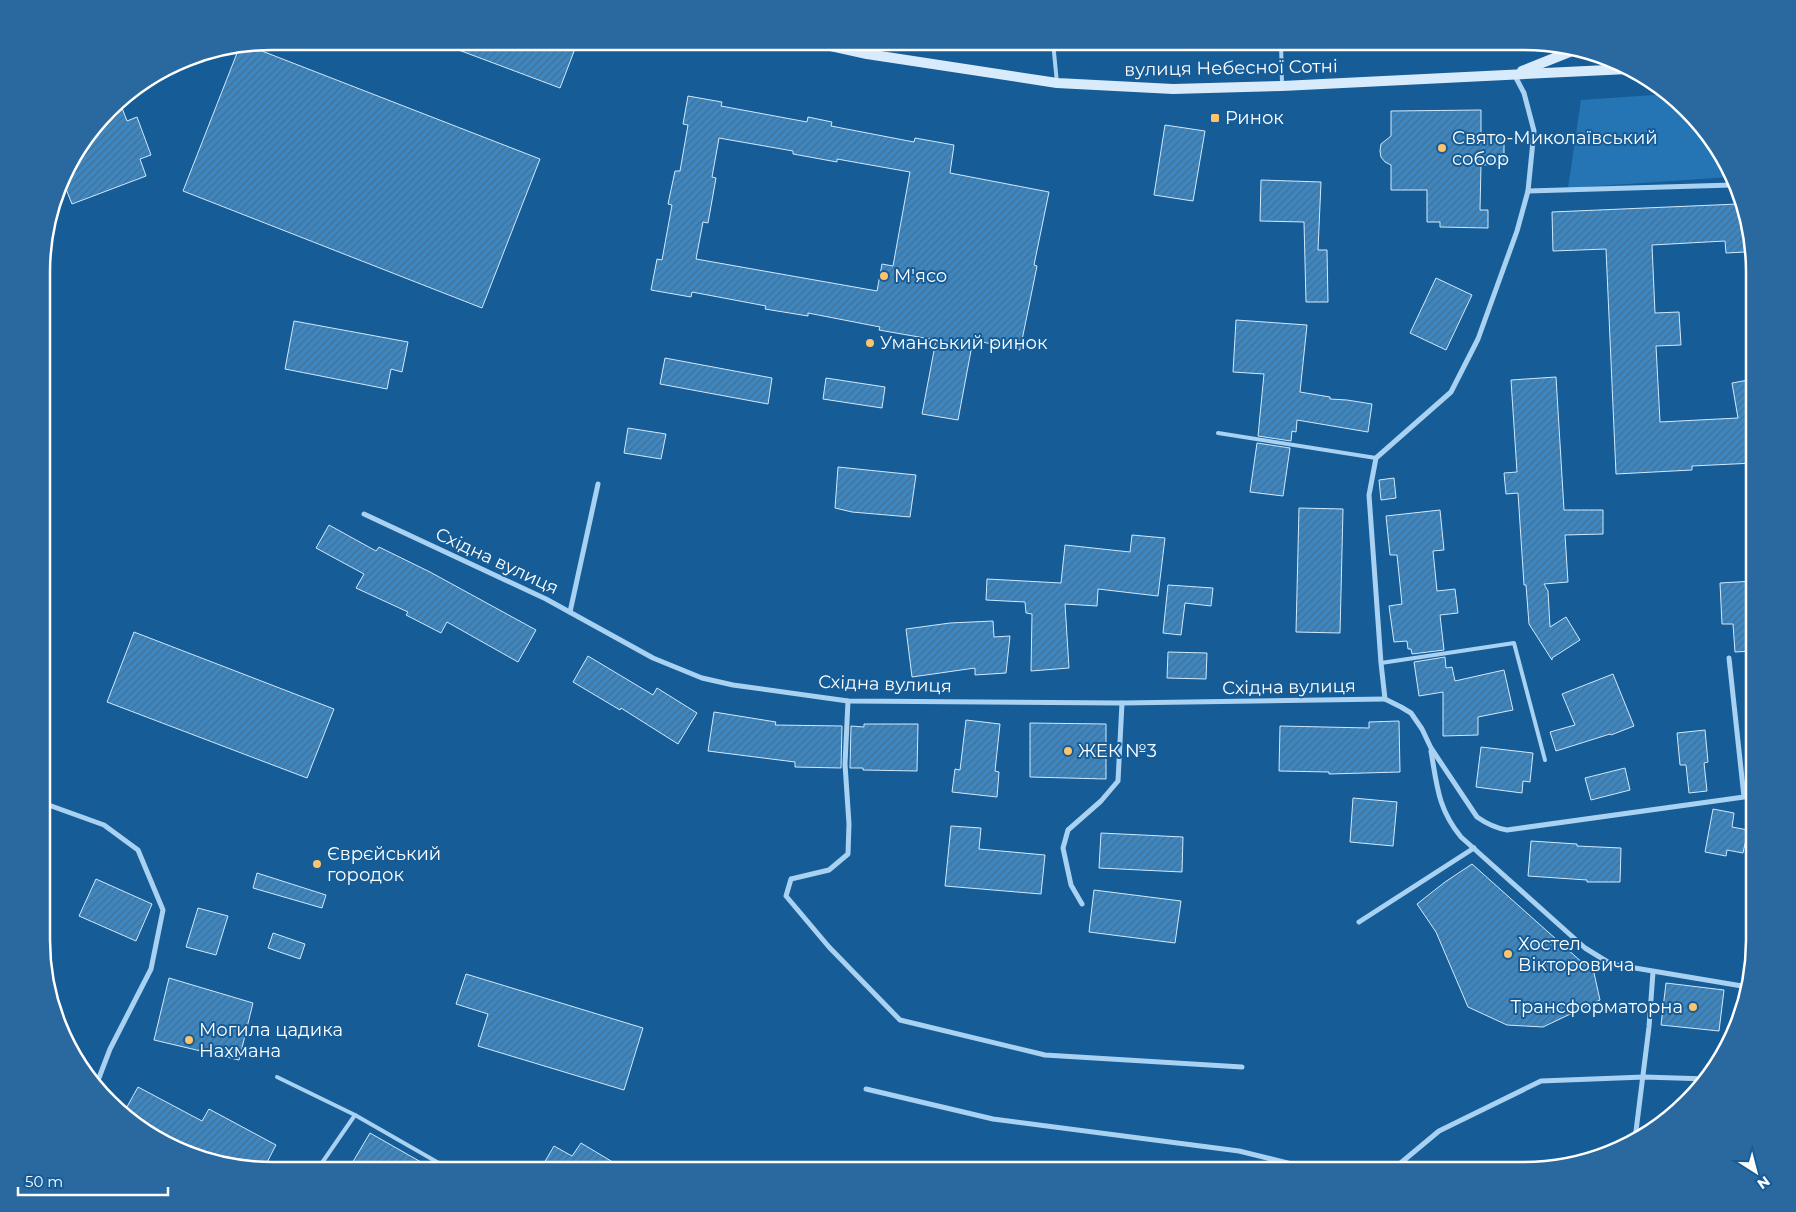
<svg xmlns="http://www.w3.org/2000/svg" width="1796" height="1212" font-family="Montserrat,sans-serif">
  <defs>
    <pattern id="building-hatch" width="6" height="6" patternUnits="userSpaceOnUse" patternTransform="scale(1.25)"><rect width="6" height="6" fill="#3e86bf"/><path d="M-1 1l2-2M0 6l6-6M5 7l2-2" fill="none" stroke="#446f91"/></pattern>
  </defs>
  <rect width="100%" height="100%" fill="#165c97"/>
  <polygon fill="#2575b4" points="1669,94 1724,157 1730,177 1568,188 1581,100"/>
  <g fill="url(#building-hatch)" stroke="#d0e9fc" fill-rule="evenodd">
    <polygon points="440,41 578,41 560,88 440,43"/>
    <polygon points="249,46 540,159 482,308 183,191 239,48"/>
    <path d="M688,96L722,102L721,106L807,122L808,117L832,122L831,126L914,142L915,138L954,145L950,173L1049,192L1034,265L1037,266L1020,350L973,340L958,420L922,414L936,340L879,330L880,327L808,313V316L765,309L766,306L692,292L691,297L651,290L657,259L662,260L672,205L668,204L675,171H680L688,125L683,124ZM719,138L793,151V154L837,162V159L910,172L893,266L882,264L877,291L696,259L703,222L708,223L716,178L712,177Z"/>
    <polygon points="119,100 127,121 137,117 151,155 140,159 146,176 72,204 62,179 65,170"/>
    <polygon points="1481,110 1481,136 1504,136 1504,164 1481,165 1480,210 1488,210 1488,228 1440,227 1440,222 1427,222 1427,190 1391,190 1391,165 1385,162 1381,157 1380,151 1381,144 1391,136 1391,111"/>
    <polygon points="1165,125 1205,131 1193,201 1154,195"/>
    <polygon points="1261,180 1321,182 1318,250 1327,250 1328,302 1306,302 1304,222 1260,221"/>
    <polygon points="1738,204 1744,223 1745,252 1726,253 1725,241 1652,245 1655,313 1679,312 1681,345 1656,346 1660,422 1738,418 1732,383 1754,379 1754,463 1692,466 1692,470 1616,474 1606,249 1553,251 1552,212"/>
    <polygon points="1436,278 1472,295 1446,350 1410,333"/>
    <polygon points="1236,320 1307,325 1300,392 1330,397 1330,399 1347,400 1372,404 1368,432 1297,420 1296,432 1292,431 1291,441 1258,436 1264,374 1233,372"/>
    <polygon points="294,321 408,342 402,372 391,369 387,389 285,369"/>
    <polygon points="665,358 772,378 768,404 660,384"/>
    <polygon points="1556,377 1564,510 1603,510 1603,534 1565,535 1568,582 1544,584 1548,591 1550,627 1566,617 1580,640 1552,658 1552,660 1529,624 1526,585 1524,585 1518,493 1506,494 1504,473 1517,472 1511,380"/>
    <polygon points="826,378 885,387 882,408 823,399"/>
    <polygon points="628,428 666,434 661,459 624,453"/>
    <polygon points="1257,443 1290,448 1283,496 1250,492"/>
    <polygon points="838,467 916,475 910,517 852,512 835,508"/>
    <polygon points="1394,478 1396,498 1381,500 1379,480"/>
    <polygon points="1299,508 1343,509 1340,633 1296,632"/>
    <polygon points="1440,510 1444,550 1433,551 1437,591 1455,589 1458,613 1440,615 1444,650 1412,654 1411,649 1408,649 1407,641 1394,642 1389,606 1402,604 1397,555 1390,555 1386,516"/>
    <polygon points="329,525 376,551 379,547 430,572 536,630 518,662 447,622 441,633 406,615 408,612 356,588 364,574 316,548"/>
    <polygon points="1132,535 1165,538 1158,596 1098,589 1097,606 1065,604 1069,668 1031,671 1032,614 1026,613 1025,602 986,600 987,579 1061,583 1065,545 1130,552"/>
    <polygon points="1754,581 1754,651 1735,652 1733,624 1722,624 1720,583"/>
    <polygon points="1168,585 1213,588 1211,606 1185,603 1181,635 1163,633"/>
    <polygon points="993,621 994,637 1010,636 1006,673 975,675 975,668 912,677 906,629 950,623"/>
    <polygon points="134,632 334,709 307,778 107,702"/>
    <polygon points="1168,652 1207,653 1206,679 1167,678"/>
    <polygon points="588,656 653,695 657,688 697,713 678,744 621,708 620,710 573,682"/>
    <polygon points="1445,657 1446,668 1452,667 1455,681 1504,670 1513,710 1478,717 1478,735 1443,736 1443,692 1419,696 1414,662"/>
    <polygon points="1613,674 1634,726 1611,735 1610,734 1556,751 1550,732 1575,725 1562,694"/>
    <polygon points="714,712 776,722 775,725 842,726 841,768 795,767 795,762 708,751"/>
    <polygon points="966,720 1000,724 995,771 999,772 997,797 952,792 955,769 960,770"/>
    <polygon points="1399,721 1400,772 1329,774 1329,772 1279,771 1280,726 1369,728 1369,722"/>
    <polygon points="1030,723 1106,724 1106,779 1030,777"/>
    <polygon points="864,724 918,724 917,771 863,770 863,768 850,768 851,726 864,727"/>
    <polygon points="1705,730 1708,762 1704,763 1707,791 1689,793 1686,765 1680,765 1677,733"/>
    <polygon points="1481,747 1533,753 1530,782 1523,781 1522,793 1476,787"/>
    <polygon points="1625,768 1630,790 1591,800 1585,778"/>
    <polygon points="1353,798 1397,802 1393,846 1350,842"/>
    <polygon points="1713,809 1734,813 1732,827 1748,830 1743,853 1727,850 1726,856 1705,852"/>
    <polygon points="951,826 981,828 979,849 1045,855 1041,894 945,886"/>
    <polygon points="1101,833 1183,837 1182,872 1099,868"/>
    <polygon points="1531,841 1577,844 1577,846 1621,848 1620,882 1587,882 1587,880 1528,876"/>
    <polygon points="1472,864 1594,973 1600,1000 1543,1027 1507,1025 1468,1007 1436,932 1417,904 1445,882"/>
    <polygon points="257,873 326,895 322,908 253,888"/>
    <polygon points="96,879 152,904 136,941 79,916"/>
    <polygon points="1094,890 1181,901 1175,943 1089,932"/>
    <polygon points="198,908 228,916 216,955 186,947"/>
    <polygon points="273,933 305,944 300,959 268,948"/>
    <polygon points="466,974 643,1028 624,1090 478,1046 488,1014 456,1004"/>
    <polygon points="169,978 253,1003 239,1060 154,1040"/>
    <polygon points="1666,983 1724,990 1719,1031 1661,1025"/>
    <polygon points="138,1087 202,1121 209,1109 276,1145 263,1170 225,1164 190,1145 186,1152 132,1123 123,1114"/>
    <polygon points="370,1133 435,1170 348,1170"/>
    <polygon points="581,1143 626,1170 540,1170 554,1146 572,1156"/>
  </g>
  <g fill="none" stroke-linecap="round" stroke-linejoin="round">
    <g stroke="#a8d1f2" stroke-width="4">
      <polyline points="1053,42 1057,83"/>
      <polyline points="1281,42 1282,84"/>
      <polyline points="1218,433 1376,458"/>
      <polyline points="1381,663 1514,643 1545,760"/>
      <polyline points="277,1077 355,1115 451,1170"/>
      <polyline points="317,1170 355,1115"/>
    </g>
    <g stroke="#a8d1f2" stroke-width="5">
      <path d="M1514,74L1524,93L1534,131L1528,191L1517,231L1478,339L1451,392L1376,458L1369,495L1381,663L1385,699L1401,707L1411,713L1422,729L1431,748L1477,817C1487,824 1495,828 1507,830L1744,797L1729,658"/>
      <polyline points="1528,191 1732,185"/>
      <polyline points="364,514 546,599 653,658 702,678 733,685 848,701 1122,703 1385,699"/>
      <polyline points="570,612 598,484"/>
      <polyline points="848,701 845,764 849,824 848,854 829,870 791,879 786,896 829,947 900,1020 1045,1055 1242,1067"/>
      <path d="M1431,751C1437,786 1438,809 1461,837L1585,948L1611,964L1748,987"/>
      <polyline points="43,803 104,825 138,850 163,910 151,969 110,1049 97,1083"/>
      <polyline points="1082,904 1071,885 1063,848 1068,830 1101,801 1118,781 1122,703"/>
      <polyline points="1359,922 1474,848"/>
      <polyline points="866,1089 993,1119 1239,1151 1320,1171"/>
      <polyline points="1635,1139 1649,1027 1653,972"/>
      <polyline points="1391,1171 1439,1131 1541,1081 1644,1077 1708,1079"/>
    </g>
    <g stroke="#d7ebfc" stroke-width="10">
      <polyline points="808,41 867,54 1057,83 1173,89 1282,86 1628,69"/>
      <polyline points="1522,71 1577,49"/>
    </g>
  </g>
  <g fill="#ffc369" stroke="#165c97" stroke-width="2">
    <rect x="1210" y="113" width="10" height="10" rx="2.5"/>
    <circle cx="1442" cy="148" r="5"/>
    <circle cx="884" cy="276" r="5"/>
    <circle cx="870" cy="343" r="5"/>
    <circle cx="1068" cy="751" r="5"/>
    <circle cx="317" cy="864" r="5"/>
    <circle cx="1508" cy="954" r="5"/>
    <circle cx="1693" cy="1007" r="5"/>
    <circle cx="189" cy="1040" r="5"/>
  </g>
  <g text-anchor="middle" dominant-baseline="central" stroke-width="4" stroke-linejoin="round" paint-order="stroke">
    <g font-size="18" fill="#fff" stroke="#165c97">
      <text transform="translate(1231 68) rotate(-1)">вулиця Небесної Сотні</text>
      <text transform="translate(497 561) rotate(25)">Східна вулиця</text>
      <text transform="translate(885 684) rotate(2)">Східна вулиця</text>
      <text transform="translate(1289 687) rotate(-1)">Східна вулиця</text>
    </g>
    <g font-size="18" fill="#fff" stroke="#165c97" text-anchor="start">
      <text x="1225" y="118">Ринок</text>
      <text x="1452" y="138">Свято-Миколаївський<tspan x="1452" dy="21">собор</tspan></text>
      <text x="894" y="276">М'ясо</text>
      <text x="880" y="343">Уманський ринок</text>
      <text x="1078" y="751">ЖЕК №3</text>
      <text x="327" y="854">Єврєйський<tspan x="327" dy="21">городок</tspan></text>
      <text x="1518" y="944">Хостел<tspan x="1518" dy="21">Вікторовича</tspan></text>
      <text x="1683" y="1007" text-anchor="end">Трансформаторна</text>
      <text x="199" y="1030">Могила цадика<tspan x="199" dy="21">Нахмана</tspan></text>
    </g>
  </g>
  <path d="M0 0H1796V1212H0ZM272 50H1524A222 222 0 0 1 1746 272V940A222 222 0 0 1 1524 1162H272A222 222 0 0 1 50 940V272A222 222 0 0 1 272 50Z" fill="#29699f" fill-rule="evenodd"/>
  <path fill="none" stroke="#fff" stroke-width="2.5" d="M272 50H1524A222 222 0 0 1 1746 272V940A222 222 0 0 1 1524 1162H272A222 222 0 0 1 50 940V272A222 222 0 0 1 272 50Z"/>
  <g transform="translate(1756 1172) rotate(144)" stroke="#165c97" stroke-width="4" paint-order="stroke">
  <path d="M0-4L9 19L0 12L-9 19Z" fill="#ffffff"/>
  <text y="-8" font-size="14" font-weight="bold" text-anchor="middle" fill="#ffffff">N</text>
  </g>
  <path d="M18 1187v8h150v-8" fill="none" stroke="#ffffff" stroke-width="2.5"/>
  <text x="25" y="1187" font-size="15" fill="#ffffff" stroke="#165c97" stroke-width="4" paint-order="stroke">50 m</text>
</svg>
